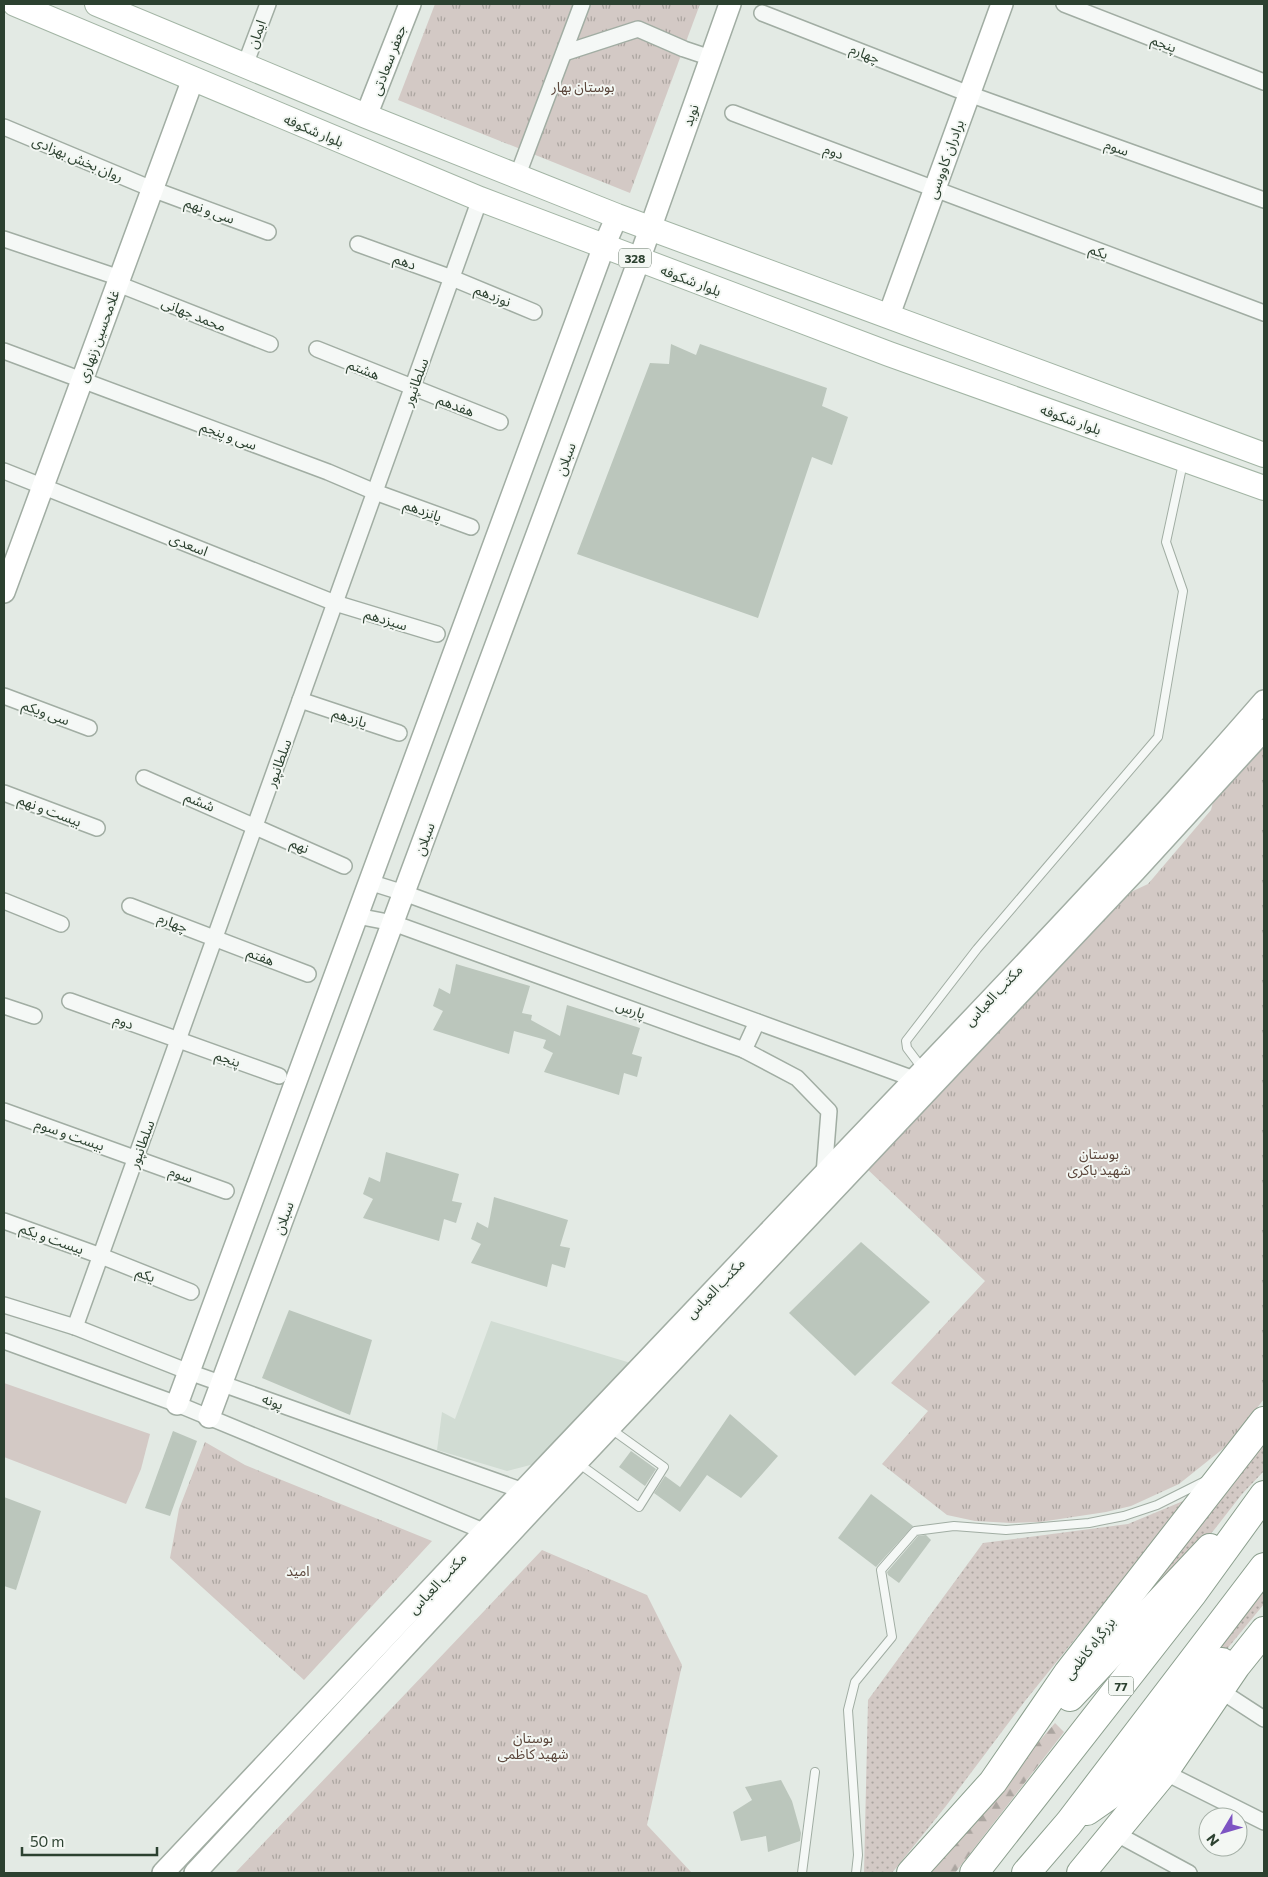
<svg xmlns="http://www.w3.org/2000/svg" width="1268" height="1877" font-family="Commissioner,'Noto Sans Arabic',sans-serif">
  <defs>
    <pattern id="grass-dots" width="8" height="8" patternUnits="userSpaceOnUse" patternTransform="scale(1.25)"><rect width="8" height="8" fill="#d3c9c5"/><path d="M2 2h.1M6 6h.1" fill="none" stroke="#aba5a0" stroke-width="1.8" stroke-linecap="round"/></pattern>
    <pattern id="forest-firs" width="22" height="20" patternUnits="userSpaceOnUse" patternTransform="scale(1.25)"><rect width="22" height="20" fill="#d3c9c5"/><path d="M5 1l3.5 6h-7zM16 11l3.5 6h-7z" fill="#aba5a0"/></pattern>
    <pattern id="park-tufts" width="24" height="20" patternUnits="userSpaceOnUse" patternTransform="scale(1.25)"><rect width="24" height="20" fill="#d3c9c5"/><path d="M3 7l-1-3M5 7V3M7 7l1-3M15 17l-1-3M17 17v-4M19 17l1-3" fill="none" stroke="#aba5a0"/></pattern>
  </defs>
  <rect width="100%" height="100%" fill="#e3eae4"/>
  <polygon fill="#d1dcd3" points="491,1321 634,1364 542,1462 507,1471 437,1450 442,1412 455,1419"/>
  <g fill="url(#grass-dots)">
    <polygon points="1264,1439 1264,1471 1242,1494 1214,1530 1104,1646"/>
    <polygon points="1188,1499 1025,1701 946,1806 892,1873 864,1873 868,1700 983,1543 1128,1524"/>
    <polygon points="1264,1586 1264,1604 1213,1666 1186,1685"/>
  </g>
  <polygon fill="url(#forest-firs)" points="1055,1723 1064,1732 955,1873 925,1873"/>
  <g fill="url(#park-tufts)">
    <polygon points="435,4 700,4 630,193 398,100"/>
    <polygon points="1264,745 1264,1399 1229,1444 1179,1484 1131,1506 1106,1512 1040,1522 1011,1523 975,1521 947,1515 882,1464 928,1411 891,1383 985,1281 865,1167 1118,898 1148,884 1211,810 1214,798"/>
    <polygon points="205,1442 245,1465 432,1541 304,1680 170,1558 179,1509"/>
    <polygon points="542,1550 647,1595 682,1665 647,1825 692,1873 235,1873"/>
  </g>
  <polygon fill="#d3c9c5" points="4,1383 150,1434 141,1469 126,1504 4,1457"/>
  <g fill="#bbc6bc">
    <polygon points="671,344 696,355 700,344 827,388 822,406 848,417 832,465 812,457 758,618 577,554 650,363 669,364"/>
    <polygon points="456,964 530,986 522,1013 532,1015 531,1020 560,1036 567,1005 640,1028 632,1054 642,1057 637,1077 624,1073 619,1095 544,1072 553,1053 543,1048 546,1040 514,1031 509,1054 433,1030 443,1011 433,1006 439,988 450,994"/>
    <polygon points="386,1152 459,1174 452,1201 462,1203 456,1223 444,1219 439,1241 363,1218 373,1199 363,1194 369,1177 380,1182"/>
    <polygon points="494,1197 568,1220 560,1246 570,1248 565,1268 552,1264 547,1287 471,1263 481,1244 471,1239 477,1222 488,1228"/>
    <polygon points="861,1242 930,1302 855,1376 789,1313"/>
    <polygon points="289,1310 372,1340 350,1415 262,1378"/>
    <polygon points="730,1414 778,1456 741,1498 707,1475 680,1512 654,1493 665,1476 680,1487"/>
    <polygon points="173,1431 197,1441 170,1516 145,1508"/>
    <polygon points="631,1451 656,1469 645,1486 619,1467"/>
    <polygon points="871,1494 913,1526 876,1567 838,1538"/>
    <polygon points="4,1497 41,1511 16,1590 4,1586"/>
    <polygon points="926,1535 931,1540 899,1583 888,1575 887,1572 918,1536"/>
    <polygon points="781,1780 792,1801 801,1833 800,1841 768,1852 766,1836 741,1841 733,1812 752,1800 745,1787"/>
  </g>
  <g fill="none" stroke-linecap="round" stroke-linejoin="round">
    <defs>
      <g id="lane">
        <polyline points="922,1068 907,1048 906,1041 977,949 1158,737 1183,591 1166,542 1183,463"/>
        <polyline points="578,1463 639,1507 664,1467 611,1429"/>
        <polyline points="802,1873 815,1772"/>
        <polyline points="856,1873 858,1855 848,1710 855,1682 892,1637 881,1570 915,1531 954,1526 1006,1530 1089,1523 1124,1516 1157,1505 1205,1481"/>
      </g>
      <g id="street">
        <polyline points="1064,4 1264,82"/>
        <polyline points="762,13 969,94 1264,200"/>
        <polyline points="564,53 638,29 684,49 711,58"/>
        <polyline points="245,65 268,4"/>
        <polyline points="733,113 1264,313"/>
        <polyline points="4,127 152,189 268,232"/>
        <polyline points="517,177 582,4"/>
        <polyline points="4,239 120,278"/>
        <polyline points="358,244 452,278 534,312"/>
        <polyline points="118,284 270,344"/>
        <polyline points="317,349 500,422"/>
        <polyline points="4,351 328,472 375,492 471,527"/>
        <polyline points="4,471 335,603 437,634"/>
        <polyline points="4,696 89,728"/>
        <polyline points="300,700 399,733"/>
        <polyline points="144,778 344,866"/>
        <polyline points="4,793 97,828"/>
        <polyline points="369,882 404,893 914,1079 921,1085"/>
        <polyline points="4,901 61,924"/>
        <polyline points="130,906 308,974"/>
        <polyline points="357,916 393,923 744,1050 797,1078 829,1111 824,1174"/>
        <polyline points="70,1001 279,1076"/>
        <polyline points="4,1006 34,1016"/>
        <polyline points="744,1050 757,1022"/>
        <polyline points="4,1111 226,1191"/>
        <polyline points="4,1221 101,1256 191,1292"/>
        <polyline points="4,1305 75,1327 189,1372 532,1494"/>
        <polyline points="75,1327 480,199"/>
        <polyline points="4,1341 177,1404 493,1535"/>
        <polyline points="1221,1691 1264,1719"/>
        <polyline points="1164,1772 1264,1822"/>
        <polyline points="1113,1832 1189,1873"/>
      </g>
      <g id="secondary">
        <polyline points="366,116 410,4"/>
        <polyline points="889,315 1002,4"/>
        <polyline points="4,592 193,79"/>
        <polyline points="177,1404 604,246 617,216"/>
        <polyline points="209,1417 639,260 730,4"/>
        <path d="M163,1873C364,1660 565,1445 768,1233C935,1057 1105,884 1264,701"/>
        <polyline points="195,1873 543,1498 1135,871 1264,730"/>
      </g>
      <g id="primary">
        <polyline points="15,4 480,199 889,354 1264,488"/>
        <polyline points="97,4 366,116 617,216 1264,455"/>
      </g>
      <g id="highway">
        <polyline points="1070,1697 1210,1548"/>
        <polyline points="1087,1811 1120,1788 1222,1662"/>
        <polyline points="911,1873 993,1782 1068,1673 1264,1421"/>
        <polyline points="974,1873 1193,1593 1264,1495"/>
        <polyline points="1026,1873 1069,1823 1264,1567"/>
        <polyline points="1081,1873 1164,1772 1236,1666 1264,1631"/>
      </g>
    </defs>
    <use href="#lane" stroke="#a1ada3" stroke-width="10"/>
    <use href="#street" stroke="#a1ada3" stroke-width="18"/>
    <use href="#secondary" stroke="#a1ada3" stroke-width="24"/>
    <use href="#primary" stroke="#a3b5a5" stroke-width="26"/>
    <use href="#highway" stroke="#8c9f8e" stroke-width="30"/>
    <use href="#lane" stroke="#f5f8f6" stroke-width="8"/>
    <use href="#street" stroke="#f5f8f6" stroke-width="15"/>
    <use href="#secondary" stroke="#fff" stroke-width="21"/>
    <use href="#primary" stroke="#fff" stroke-width="24"/>
    <use href="#highway" stroke="#fff" stroke-width="28"/>
  </g>
  <g text-anchor="middle" dominant-baseline="central" stroke-width="4" stroke-linejoin="round" paint-order="stroke">
    <g fill="#f3f7f3" stroke="#68786a" stroke-width="1">
      <rect x="619" y="248.5" width="32" height="19" rx="4"/>
      <rect x="1108.5" y="1676.5" width="25" height="19" rx="4"/>
    </g>
    <g font-size="12" font-weight="bold" fill="#2c4130">
      <text x="635" y="258">328</text>
      <text x="1121" y="1686">77</text>
    </g>
    <g font-size="14" fill="#2c4130" stroke="#f3f7f3">
      <text transform="translate(256 34) rotate(-70)">ایمان</text>
      <text transform="translate(1164 43) rotate(21)">پنجم</text>
      <text transform="translate(865 53) rotate(21)">چهارم</text>
      <text transform="translate(388 60) rotate(-69)">جعفر سعادتی</text>
      <text transform="translate(690 115) rotate(-70)">نوید</text>
      <text transform="translate(314 130) rotate(23)">بلوار شکوفه</text>
      <text transform="translate(1117 147) rotate(20)">سوم</text>
      <text transform="translate(834 151) rotate(20)">دوم</text>
      <text transform="translate(78 158) rotate(23)">روان بخش بهزادی</text>
      <text transform="translate(945 159) rotate(-70)">برادران کاووسی</text>
      <text transform="translate(210 210) rotate(20)">سی و نهم</text>
      <text transform="translate(1099 251) rotate(21)">یکم</text>
      <text transform="translate(405 261) rotate(20)">دهم</text>
      <text transform="translate(691 280) rotate(21)">بلوار شکوفه</text>
      <text transform="translate(493 295) rotate(22)">نوزدهم</text>
      <text transform="translate(194 314) rotate(22)">محمد جهانی</text>
      <text transform="translate(98 336) rotate(-70)">غلامحسین زنهاری</text>
      <text transform="translate(364 369) rotate(22)">هشتم</text>
      <text transform="translate(415 382) rotate(-70)">سلطانپور</text>
      <text transform="translate(456 405) rotate(21)">هفدهم</text>
      <text transform="translate(1071 419) rotate(20)">بلوار شکوفه</text>
      <text transform="translate(229 435) rotate(20)">سی و پنجم</text>
      <text transform="translate(565 459) rotate(-70)">سبلان</text>
      <text transform="translate(423 510) rotate(20)">پانزدهم</text>
      <text transform="translate(189 544) rotate(22)">اسعدی</text>
      <text transform="translate(386 619) rotate(17)">سیزدهم</text>
      <text transform="translate(46 712) rotate(20)">سی ویکم</text>
      <text transform="translate(350 717) rotate(18)">یازدهم</text>
      <text transform="translate(278 763) rotate(-70)">سلطانپور</text>
      <text transform="translate(200 801) rotate(23)">ششم</text>
      <text transform="translate(50 810) rotate(21)">بیست و نهم</text>
      <text transform="translate(424 839) rotate(-70)">سبلان</text>
      <text transform="translate(300 845) rotate(25)">نهم</text>
      <text transform="translate(173 922) rotate(21)">چهارم</text>
      <text transform="translate(261 956) rotate(21)">هفتم</text>
      <text transform="translate(993 995) rotate(-47)">مکتب العباس</text>
      <text transform="translate(631 1009) rotate(20)">پارس</text>
      <text transform="translate(124 1021) rotate(20)">دوم</text>
      <text transform="translate(228 1058) rotate(19)">پنجم</text>
      <text transform="translate(70 1134) rotate(19)">بیست و سوم</text>
      <text transform="translate(141 1144) rotate(-70)">سلطانپور</text>
      <text transform="translate(181 1174) rotate(20)">سوم</text>
      <text transform="translate(283 1218) rotate(-70)">سبلان</text>
      <text transform="translate(52 1238) rotate(20)">بیست و یکم</text>
      <text transform="translate(146 1274) rotate(22)">یکم</text>
      <text transform="translate(715 1288) rotate(-46)">مکتب العباس</text>
      <text transform="translate(273 1401) rotate(20)">پونه</text>
      <text transform="translate(437 1583) rotate(-47)">مکتب العباس</text>
      <text transform="translate(1089 1648) rotate(-52)">بزرگراه کاظمی</text>
    </g>
    <g font-size="14" fill="#5b463b" stroke="#f3f7f3">
      <text x="583" y="86">بوستان بهار</text>
      <text x="1099" y="1153">بوستان<tspan x="1099" dy="16">شهید باکری</tspan></text>
      <text x="298" y="1570">امید</text>
      <text x="533" y="1737">بوستان<tspan x="533" dy="16">شهید کاظمی</tspan></text>
    </g>
  </g>
  <rect width="1268" height="1877" fill="none" stroke="#2c4130" stroke-width="10"/>
  <g transform="translate(1223 1832) rotate(232)"><circle r="24" fill="#f3f7f3" stroke="#a3aea5"/>
  <path d="M0-4L9 19L0 12L-9 19Z" fill="#7d54c3"/>
  <text y="-8" font-size="14" font-weight="bold" text-anchor="middle" fill="#2c4130">N</text>
  </g>
  <path d="M22 1847v8h135v-8" fill="none" stroke="#2c4130" stroke-width="2.5"/>
  <text x="30" y="1847" font-size="15" fill="#2c4130" stroke="#f3f7f3" stroke-width="4" paint-order="stroke">50 m</text>
</svg>
